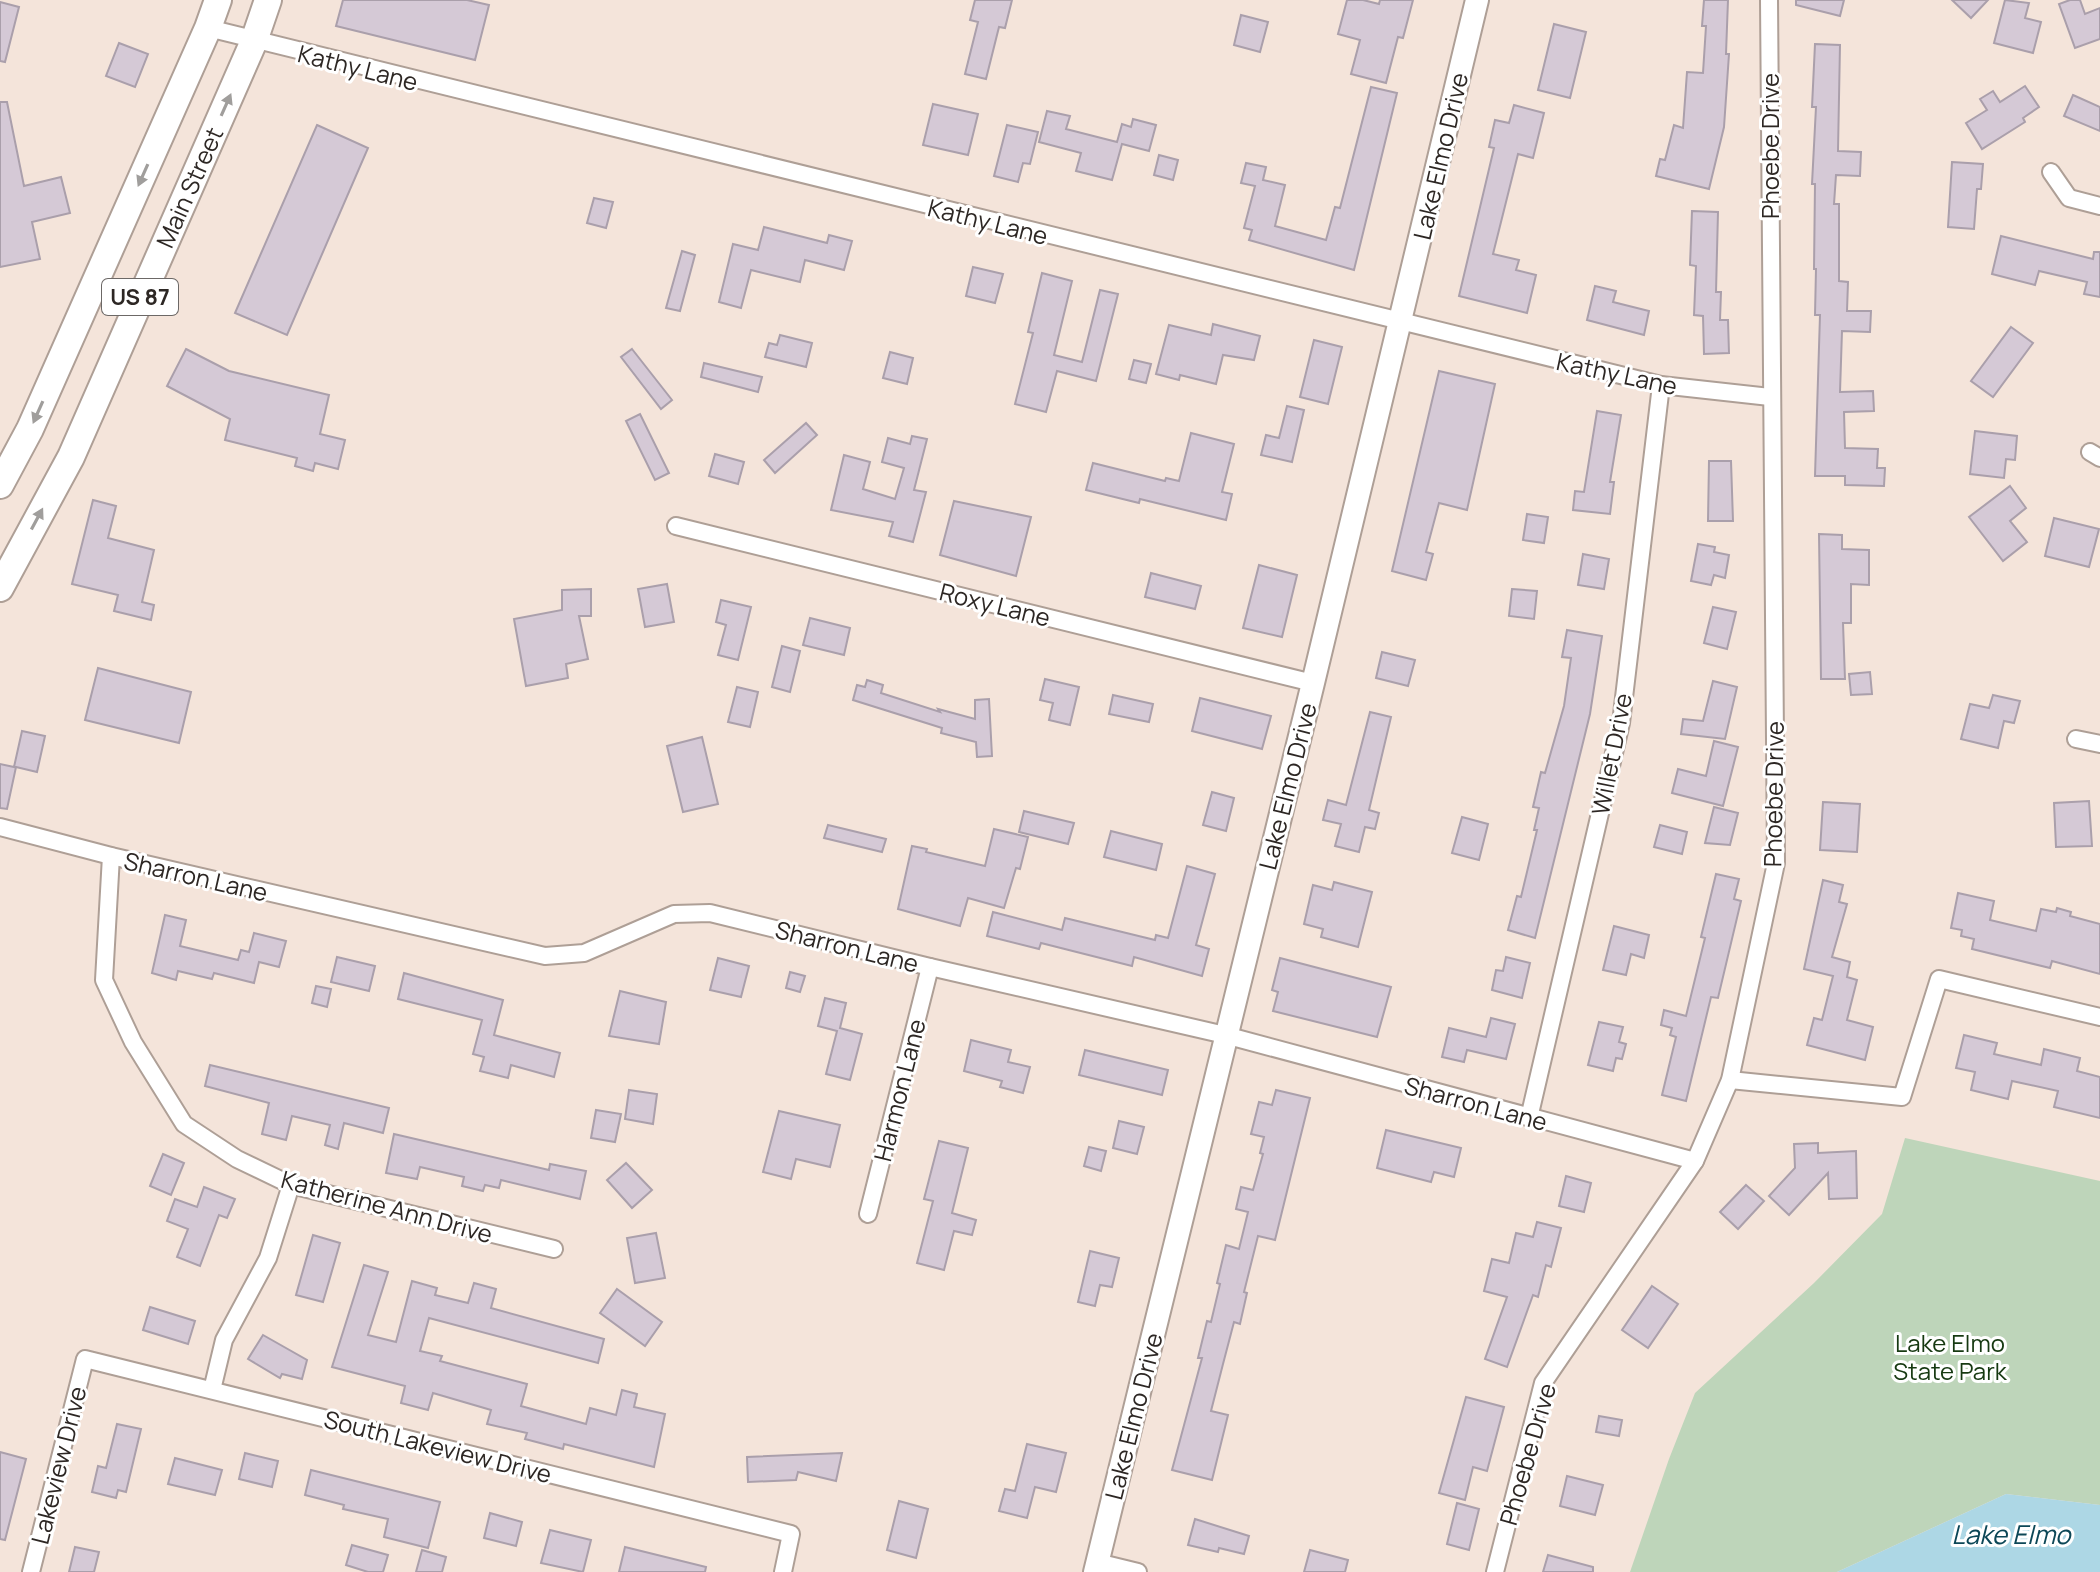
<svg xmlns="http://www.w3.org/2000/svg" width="2100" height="1572" font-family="Manrope,sans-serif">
  <rect width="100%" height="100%" fill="#f4e4da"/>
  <polygon fill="#bed5ba" points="1905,1138 2100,1181 2100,1505 2006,1494 1837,1572 1630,1572 1669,1459 1695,1393 1814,1283 1882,1214"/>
  <polygon fill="#add7e5" points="2006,1494 2100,1505 2100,1572 1837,1572"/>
  <g fill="#d5c9d6" stroke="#aa9fab" stroke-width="2">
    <polygon points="343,0 467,0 489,5 475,60 336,26"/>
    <polygon points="975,0 1012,0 1005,28 999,27 986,79 965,74 978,22 970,20"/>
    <polygon points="1347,0 1363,0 1379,4 1380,0 1413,0 1403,38 1398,37 1386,83 1351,74 1360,40 1338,34"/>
    <polygon points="1704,0 1728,0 1726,54 1729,54 1724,127 1709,189 1656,176 1660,159 1665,160 1674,125 1683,128 1687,72 1703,73 1706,26 1702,26"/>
    <polygon points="1796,0 1844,0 1840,16 1796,5"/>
    <polygon points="1952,0 1988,0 1971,18"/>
    <polygon points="2005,0 2029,3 2025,18 2041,22 2033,53 1994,43"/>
    <polygon points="2070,0 2080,0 2085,14 2100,8 2100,39 2075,48 2059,4"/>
    <polygon points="0,2 19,7 5,62 0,61"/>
    <polygon points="1241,15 1268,22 1260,52 1234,45"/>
    <polygon points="1554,24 1586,32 1570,98 1538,90"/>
    <polygon points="119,43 148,54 135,87 106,76"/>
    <polygon points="1815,44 1840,45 1838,151 1861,152 1860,176 1836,175 1834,204 1839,204 1839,281 1848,282 1847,311 1871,311 1870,332 1842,331 1840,392 1873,391 1874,411 1844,412 1845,448 1878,449 1877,468 1885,468 1884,486 1845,485 1845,476 1815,476 1820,315 1815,315 1816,269 1814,269 1815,184 1812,184 1816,107 1812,107"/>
    <polygon points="2025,86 2039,107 2023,118 2025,122 1982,149 1966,123 1987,110 1980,99 1993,91 2000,102"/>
    <polygon points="1371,87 1397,93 1354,270 1249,240 1252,230 1244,228 1255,186 1241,183 1246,163 1266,167 1263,180 1285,185 1275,226 1326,240 1335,207 1340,208"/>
    <polygon points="2073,95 2100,107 2100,131 2064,116"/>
    <polygon points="0,102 7,102 24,186 61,177 70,213 32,222 40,259 0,267"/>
    <polygon points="933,104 978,114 968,155 923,145"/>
    <polygon points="1514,105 1544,113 1533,158 1518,154 1493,254 1519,260 1516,270 1536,275 1527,313 1459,296 1494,148 1489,147 1495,120 1509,123"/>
    <polygon points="1047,111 1070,116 1066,129 1117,142 1122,124 1131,127 1133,119 1156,125 1149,151 1122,144 1112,180 1076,171 1081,153 1039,142"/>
    <polygon points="317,125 368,148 287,335 235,313"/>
    <polygon points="1007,125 1038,132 1030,164 1023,163 1018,182 994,176"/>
    <polygon points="1159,155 1178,160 1173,180 1154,175"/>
    <polygon points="1952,162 1983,164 1981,189 1977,189 1974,229 1948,227"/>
    <polygon points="594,198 613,202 606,228 587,223"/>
    <polygon points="1692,211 1718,212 1716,292 1721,292 1720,320 1728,320 1729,353 1704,354 1703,316 1694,315 1696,266 1690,265"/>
    <polygon points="764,227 827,243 829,235 852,241 844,270 805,260 800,282 751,270 741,308 719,302 733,244 758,250"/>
    <polygon points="2001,236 2093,259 2094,252 2100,252 2100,297 2084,294 2087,282 2039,271 2035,285 1992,274"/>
    <polygon points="682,251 695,255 680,311 666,308"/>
    <polygon points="973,267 1003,274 995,303 966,296"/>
    <polygon points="1042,273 1072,281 1054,355 1082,362 1100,290 1118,294 1096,381 1057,371 1046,412 1015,404 1033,333 1028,332"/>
    <polygon points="1595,286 1616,291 1613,302 1649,311 1644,335 1587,320"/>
    <polygon points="1213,324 1260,336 1254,360 1223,355 1216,384 1180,375 1179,380 1156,374 1169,325 1211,335"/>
    <polygon points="2011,327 2033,343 1993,397 1971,381"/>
    <polygon points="780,335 812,343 806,367 765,357 769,343 777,345"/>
    <polygon points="1314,340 1342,347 1328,404 1300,397"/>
    <polygon points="186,349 229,371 329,395 320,434 345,440 338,469 315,463 313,471 295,466 297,458 225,440 230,419 167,386"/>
    <polygon points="632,349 672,400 661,409 621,357"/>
    <polygon points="890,352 913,358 907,384 883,378"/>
    <polygon points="1134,360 1151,364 1146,383 1129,379"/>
    <polygon points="704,363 762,377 758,392 701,377"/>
    <polygon points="1439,371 1495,384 1467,510 1439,503 1426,552 1433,554 1426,580 1392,571"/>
    <polygon points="1287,406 1304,410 1292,462 1261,455 1266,435 1279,438"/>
    <polygon points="1597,411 1621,415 1610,482 1614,482 1610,514 1573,510 1575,491 1584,492"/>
    <polygon points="640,414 669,473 655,480 626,421"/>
    <polygon points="806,423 817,435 775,473 764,460"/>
    <polygon points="1975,431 2017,436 2015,460 2006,459 2004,478 1970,474"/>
    <polygon points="1191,433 1234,444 1222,492 1232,494 1226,520 1140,499 1139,503 1086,490 1093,463 1165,481 1166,478 1179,481"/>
    <polygon points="912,436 927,439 914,490 926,492 913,542 889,536 893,522 831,510 844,455 870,462 863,489 895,499 904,468 882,462 888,438 910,444"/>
    <polygon points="715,454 744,462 738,484 709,476"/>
    <polygon points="1709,461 1731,461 1733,521 1708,521"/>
    <polygon points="2010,486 2026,508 2010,521 2027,542 2003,561 1969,517"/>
    <polygon points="93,500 116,506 108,538 154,550 142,602 154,605 151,620 114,611 118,595 72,584"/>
    <polygon points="954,501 1031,517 1016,576 940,555"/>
    <polygon points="1527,514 1548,517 1544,543 1523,540"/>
    <polygon points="2054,518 2099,529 2089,567 2045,556"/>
    <polygon points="1819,534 1842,535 1842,549 1869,550 1869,585 1851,584 1851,623 1843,623 1845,679 1821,679"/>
    <polygon points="1698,544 1715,547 1714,552 1729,555 1725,578 1714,575 1711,585 1691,581"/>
    <polygon points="1583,554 1609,559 1604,589 1578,585"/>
    <polygon points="1259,565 1297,575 1282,637 1243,628"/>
    <polygon points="1151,573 1201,586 1195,609 1145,597"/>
    <polygon points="667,584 674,622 645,627 638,589"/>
    <polygon points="591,589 591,616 579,616 588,659 566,664 568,678 526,686 514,619 562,610 562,590"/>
    <polygon points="1512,589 1537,591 1534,619 1509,616"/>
    <polygon points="721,600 751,607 738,660 718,655 726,625 716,622"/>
    <polygon points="1713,607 1736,612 1727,649 1704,643"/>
    <polygon points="810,618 850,628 844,655 803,645"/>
    <polygon points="1567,630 1602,636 1590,714 1535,938 1508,930 1517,896 1521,897 1537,830 1534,830 1539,808 1533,807 1541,772 1545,773 1564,706 1571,658 1562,657"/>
    <polygon points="782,646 800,651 790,692 772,687"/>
    <polygon points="1382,652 1415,660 1408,686 1376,678"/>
    <polygon points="98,668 191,692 179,743 85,720"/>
    <polygon points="1870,672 1872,694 1851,695 1849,674"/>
    <polygon points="1045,679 1079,687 1070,725 1049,720 1053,703 1040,700"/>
    <polygon points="867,680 883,685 881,693 940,712 938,709 975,719 975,700 989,699 992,756 977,757 976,742 941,733 942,728 853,700 857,685 865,687"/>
    <polygon points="1713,681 1737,687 1725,739 1681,734 1683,719 1703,721"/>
    <polygon points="737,687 758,692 750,727 728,722"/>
    <polygon points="1113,695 1153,704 1149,722 1109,714"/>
    <polygon points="1993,695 2020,701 2014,723 2004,721 1998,748 1961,739 1970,704 1989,708"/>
    <polygon points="1200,698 1271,716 1262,749 1192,731"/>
    <polygon points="1370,712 1391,717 1369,810 1379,813 1375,829 1365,827 1359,852 1335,846 1341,824 1323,820 1328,800 1346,805"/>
    <polygon points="22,731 45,736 37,772 16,767 7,809 0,808 0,764 14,767"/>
    <polygon points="702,737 718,804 683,812 667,746"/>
    <polygon points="1714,741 1738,747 1723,806 1672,793 1678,769 1706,776"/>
    <polygon points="1212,792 1234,798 1226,831 1203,825"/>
    <polygon points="2089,801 2092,846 2056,847 2054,803"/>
    <polygon points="1823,802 1860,804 1857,852 1820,850"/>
    <polygon points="1714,807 1738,813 1730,845 1705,843"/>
    <polygon points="1024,811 1074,823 1068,844 1019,832"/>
    <polygon points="1462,817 1488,824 1479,860 1452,853"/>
    <polygon points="828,825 886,839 882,852 824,838"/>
    <polygon points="1660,825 1687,832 1682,854 1654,847"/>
    <polygon points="994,829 1028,837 1020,869 1016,868 1004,908 968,898 960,926 898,909 912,846 927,849 926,852 985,866"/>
    <polygon points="1111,831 1162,844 1156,870 1104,857"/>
    <polygon points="1187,866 1215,874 1196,945 1209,949 1202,976 1134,957 1132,966 1041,943 1039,949 987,936 993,912 1062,930 1065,918 1155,940 1156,935 1168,938"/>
    <polygon points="1716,874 1739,879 1734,899 1741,901 1718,998 1711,997 1686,1101 1662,1095 1676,1037 1670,1035 1672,1028 1661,1025 1664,1010 1686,1016 1705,938 1701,937"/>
    <polygon points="1823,880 1843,885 1839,902 1847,904 1832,957 1850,962 1847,977 1857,980 1847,1020 1873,1027 1865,1060 1807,1045 1814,1018 1822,1020 1833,976 1804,969"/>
    <polygon points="1334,882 1372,892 1358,947 1321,937 1323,929 1304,924 1313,885 1332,890"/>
    <polygon points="1958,893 1994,901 1990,920 2036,931 2041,909 2056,912 2057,908 2071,912 2070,916 2100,924 2100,974 2052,961 2050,968 1972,949 1974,939 1961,936 1962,930 1951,928"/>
    <polygon points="165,915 186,920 180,946 238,960 241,950 249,952 254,933 286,941 279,967 259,962 254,983 214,973 212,979 178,971 176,980 152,973"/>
    <polygon points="1614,926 1649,935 1644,958 1631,954 1626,975 1603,970"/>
    <polygon points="337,957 375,966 369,991 331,982"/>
    <polygon points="1506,957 1530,963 1522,998 1492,990 1496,970 1503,971"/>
    <polygon points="718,958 749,966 741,997 710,990"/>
    <polygon points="1280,958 1391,987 1377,1037 1273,1011 1278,992 1272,990"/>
    <polygon points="790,972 805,976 800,992 786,988"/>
    <polygon points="404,973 503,1000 494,1035 560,1053 554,1077 511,1065 508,1078 480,1071 484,1057 473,1054 482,1020 398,999"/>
    <polygon points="316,986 331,989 327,1007 312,1003"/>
    <polygon points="620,991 666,1002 659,1044 609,1036"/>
    <polygon points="825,998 846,1003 840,1028 862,1034 850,1080 826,1074 837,1031 818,1026"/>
    <polygon points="1491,1018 1515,1024 1506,1059 1467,1050 1464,1062 1442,1057 1449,1028 1486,1037"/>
    <polygon points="1599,1022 1623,1027 1619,1042 1626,1044 1622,1059 1616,1058 1613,1071 1588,1065"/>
    <polygon points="1964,1035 1997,1043 1994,1054 2041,1065 2044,1049 2080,1058 2077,1071 2100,1077 2100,1118 2054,1107 2058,1091 2012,1081 2008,1099 1971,1090 1975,1072 1956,1068"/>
    <polygon points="971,1040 1011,1050 1008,1062 1030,1067 1023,1093 1000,1087 1002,1081 964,1071"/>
    <polygon points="1085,1050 1168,1070 1162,1095 1079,1075"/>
    <polygon points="210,1065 389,1108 383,1133 344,1123 338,1149 325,1145 330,1125 292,1116 286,1140 262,1134 269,1103 205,1086"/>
    <polygon points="629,1090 657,1094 653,1124 625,1119"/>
    <polygon points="1276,1090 1310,1098 1275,1240 1258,1236 1244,1292 1247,1293 1240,1324 1234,1322 1223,1364 1211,1411 1228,1415 1212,1480 1172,1470 1202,1358 1198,1358 1207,1321 1211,1322 1220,1284 1217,1283 1226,1245 1239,1249 1248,1212 1236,1209 1241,1187 1253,1190 1263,1154 1260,1153 1264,1137 1251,1134 1259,1102 1272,1105"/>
    <polygon points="596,1110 621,1114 615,1142 591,1138"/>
    <polygon points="779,1111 840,1125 830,1167 796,1159 791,1179 763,1172"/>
    <polygon points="1119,1121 1144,1127 1137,1154 1113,1148"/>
    <polygon points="1386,1130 1461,1148 1454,1177 1434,1172 1431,1182 1377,1168"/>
    <polygon points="394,1134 549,1170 550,1164 586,1171 580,1199 501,1180 499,1188 485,1185 483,1191 462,1186 464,1177 420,1167 417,1179 386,1173"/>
    <polygon points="939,1141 968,1148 952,1213 976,1220 972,1235 954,1231 944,1270 917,1263 933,1201 924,1199"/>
    <polygon points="1818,1143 1818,1153 1856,1151 1857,1198 1829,1199 1828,1173 1789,1215 1769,1196 1795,1168 1794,1144"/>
    <polygon points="1089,1147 1106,1151 1101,1171 1084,1166"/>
    <polygon points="163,1154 184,1163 171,1195 150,1186"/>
    <polygon points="626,1163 652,1190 632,1208 607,1180"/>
    <polygon points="1566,1176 1591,1183 1584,1212 1559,1206"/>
    <polygon points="1746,1185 1764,1201 1738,1229 1720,1212"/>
    <polygon points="204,1187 235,1199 227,1218 219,1215 200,1266 177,1257 188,1229 167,1221 175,1199 197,1207"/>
    <polygon points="1537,1222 1561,1228 1551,1267 1546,1265 1538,1297 1533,1295 1507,1367 1485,1359 1507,1297 1484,1291 1492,1259 1509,1263 1516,1233 1533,1237"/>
    <polygon points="656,1233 665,1278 635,1283 627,1238"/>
    <polygon points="313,1235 340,1243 323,1302 296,1295"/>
    <polygon points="1090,1251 1119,1258 1112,1287 1100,1285 1095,1306 1078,1302"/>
    <polygon points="364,1265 388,1272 368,1335 396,1342 412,1281 437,1288 435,1295 468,1303 474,1283 496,1289 491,1308 604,1339 598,1363 429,1318 420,1351 442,1356 440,1361 527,1384 521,1406 586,1424 590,1408 616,1415 622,1390 637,1394 634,1407 665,1414 654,1467 564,1444 563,1449 525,1439 527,1433 487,1424 491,1410 433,1393 428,1410 401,1403 405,1386 332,1367"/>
    <polygon points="1652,1286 1678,1304 1648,1348 1622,1330"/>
    <polygon points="617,1289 662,1322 645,1346 600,1313"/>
    <polygon points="150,1307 195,1321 188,1344 143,1330"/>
    <polygon points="263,1335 307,1360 302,1379 282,1374 280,1378 248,1359"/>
    <polygon points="1466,1397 1504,1407 1487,1471 1473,1467 1465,1500 1439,1493"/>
    <polygon points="1599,1416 1622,1420 1619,1436 1596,1432"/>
    <polygon points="117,1424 141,1429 126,1492 118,1490 116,1498 92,1492 98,1466 106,1468"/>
    <polygon points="1027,1444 1066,1453 1056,1492 1035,1487 1027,1518 999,1511 1005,1489 1015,1491"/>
    <polygon points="0,1452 26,1459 5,1540 0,1539"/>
    <polygon points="245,1453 278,1461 272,1487 239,1479"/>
    <polygon points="842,1453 836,1481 798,1472 796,1480 748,1482 747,1457"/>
    <polygon points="175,1458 222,1470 215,1495 168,1484"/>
    <polygon points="311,1470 440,1502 428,1548 384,1537 388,1519 343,1509 344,1505 305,1495"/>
    <polygon points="1567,1476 1603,1485 1595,1515 1560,1506"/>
    <polygon points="899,1501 928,1509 916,1558 887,1550"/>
    <polygon points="1457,1503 1479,1509 1469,1550 1447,1544"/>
    <polygon points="490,1513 522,1522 516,1546 484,1538"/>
    <polygon points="1195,1519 1249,1536 1244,1554 1219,1548 1218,1552 1188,1545"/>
    <polygon points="550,1530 591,1540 583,1572 541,1563"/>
    <polygon points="352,1545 388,1555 383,1572 368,1572 346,1565"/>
    <polygon points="75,1547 99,1552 94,1572 69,1572"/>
    <polygon points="625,1547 706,1567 705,1572 619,1572"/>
    <polygon points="422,1550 446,1557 442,1572 416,1572"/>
    <polygon points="1310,1550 1348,1560 1345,1572 1304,1572"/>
    <polygon points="1548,1555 1593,1567 1593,1572 1543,1572"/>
  </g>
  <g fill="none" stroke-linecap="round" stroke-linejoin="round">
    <defs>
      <g id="street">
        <polyline points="208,28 1661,385 1770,397"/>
        <polyline points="2051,172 2069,198 2100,206"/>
        <polyline points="2090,452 2100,458"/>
        <polyline points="676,526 1313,683"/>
        <polyline points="2076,739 2100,744"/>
        <polyline points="0,827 111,856 545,956 584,953 674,914 710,913 930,967 1225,1035 1695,1161"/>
        <polyline points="111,856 104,980 133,1042 184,1124 237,1159 291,1185 554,1249"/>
        <polyline points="1730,1080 1902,1097 1939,979 2100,1017"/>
        <polyline points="1529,1118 1621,723 1661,385"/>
        <polyline points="868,1214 930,967"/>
        <polyline points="212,1390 224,1340 268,1258 291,1185"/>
        <polyline points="1097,1562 1138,1572"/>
        <polyline points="31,1572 85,1359 791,1534 783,1572"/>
        <polyline points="1495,1572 1543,1383 1695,1161 1730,1080 1776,863 1769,0"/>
      </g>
      <polyline id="secondary" points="1095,1572 1313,683 1477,0"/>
      <g id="primary">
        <polyline points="0,485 30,429 208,28 218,0"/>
        <polyline points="0,588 71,457 254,41 268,0"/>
      </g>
    </defs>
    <use href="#street" stroke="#ae9f96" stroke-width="20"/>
    <use href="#secondary" stroke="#ae9f96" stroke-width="26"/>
    <use href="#primary" stroke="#ae9f96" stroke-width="30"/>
    <use href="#street" stroke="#fff" stroke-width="16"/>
    <use href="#secondary" stroke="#fff" stroke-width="22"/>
    <use href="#primary" stroke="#fff" stroke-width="26"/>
  </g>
  <defs><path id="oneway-solid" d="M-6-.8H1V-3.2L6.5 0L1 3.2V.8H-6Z" transform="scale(2)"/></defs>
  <g fill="#a09e9c">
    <use href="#oneway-solid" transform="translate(226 105) rotate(-66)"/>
    <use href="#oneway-solid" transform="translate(143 175) rotate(114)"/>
    <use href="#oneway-solid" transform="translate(38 412) rotate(114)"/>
    <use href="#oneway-solid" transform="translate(37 519) rotate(-62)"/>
  </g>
  <g text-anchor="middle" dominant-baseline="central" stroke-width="6" stroke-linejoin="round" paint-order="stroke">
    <rect fill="#fff" stroke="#6c6866" stroke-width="2" x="102" y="279" width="76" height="36" rx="6"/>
    <g font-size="22" font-weight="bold" fill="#2d2724">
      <text x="140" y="297">US 87</text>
    </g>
    <g font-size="24" fill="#2d2724" stroke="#fff">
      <text transform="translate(358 67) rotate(14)">Kathy Lane</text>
      <text transform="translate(1769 146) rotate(-90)">Phoebe Drive</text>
      <text transform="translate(1440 156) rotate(-77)">Lake Elmo Drive</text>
      <text transform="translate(189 187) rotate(-66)">Main Street</text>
      <text transform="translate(988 221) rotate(14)">Kathy Lane</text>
      <text transform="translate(1617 373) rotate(12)">Kathy Lane</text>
      <text transform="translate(995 604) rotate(14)">Roxy Lane</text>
      <text transform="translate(1611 754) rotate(-79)">Willet Drive</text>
      <text transform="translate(1287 786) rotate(-76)">Lake Elmo Drive</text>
      <text transform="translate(1773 794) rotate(-89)">Phoebe Drive</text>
      <text transform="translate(196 876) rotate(13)">Sharron Lane</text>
      <text transform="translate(847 946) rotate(14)">Sharron Lane</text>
      <text transform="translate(899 1090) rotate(-76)">Harmon Lane</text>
      <text transform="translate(1476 1103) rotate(15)">Sharron Lane</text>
      <text transform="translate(387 1206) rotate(15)">Katherine Ann Drive</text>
      <text transform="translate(1133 1416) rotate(-76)">Lake Elmo Drive</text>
      <text transform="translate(438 1446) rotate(14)">South Lakeview Drive</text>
      <text transform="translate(1527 1454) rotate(-74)">Phoebe Drive</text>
      <text transform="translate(58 1465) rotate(-76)">Lakeview Drive</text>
    </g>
    <g font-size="24" fill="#163911" stroke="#fff">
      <text x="1950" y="1342">Lake Elmo<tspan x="1950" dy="28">State Park</tspan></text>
    </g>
    <g font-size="26" font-style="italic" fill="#0c4757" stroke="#fff">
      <text x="2011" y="1534">Lake Elmo</text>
    </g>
  </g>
</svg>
